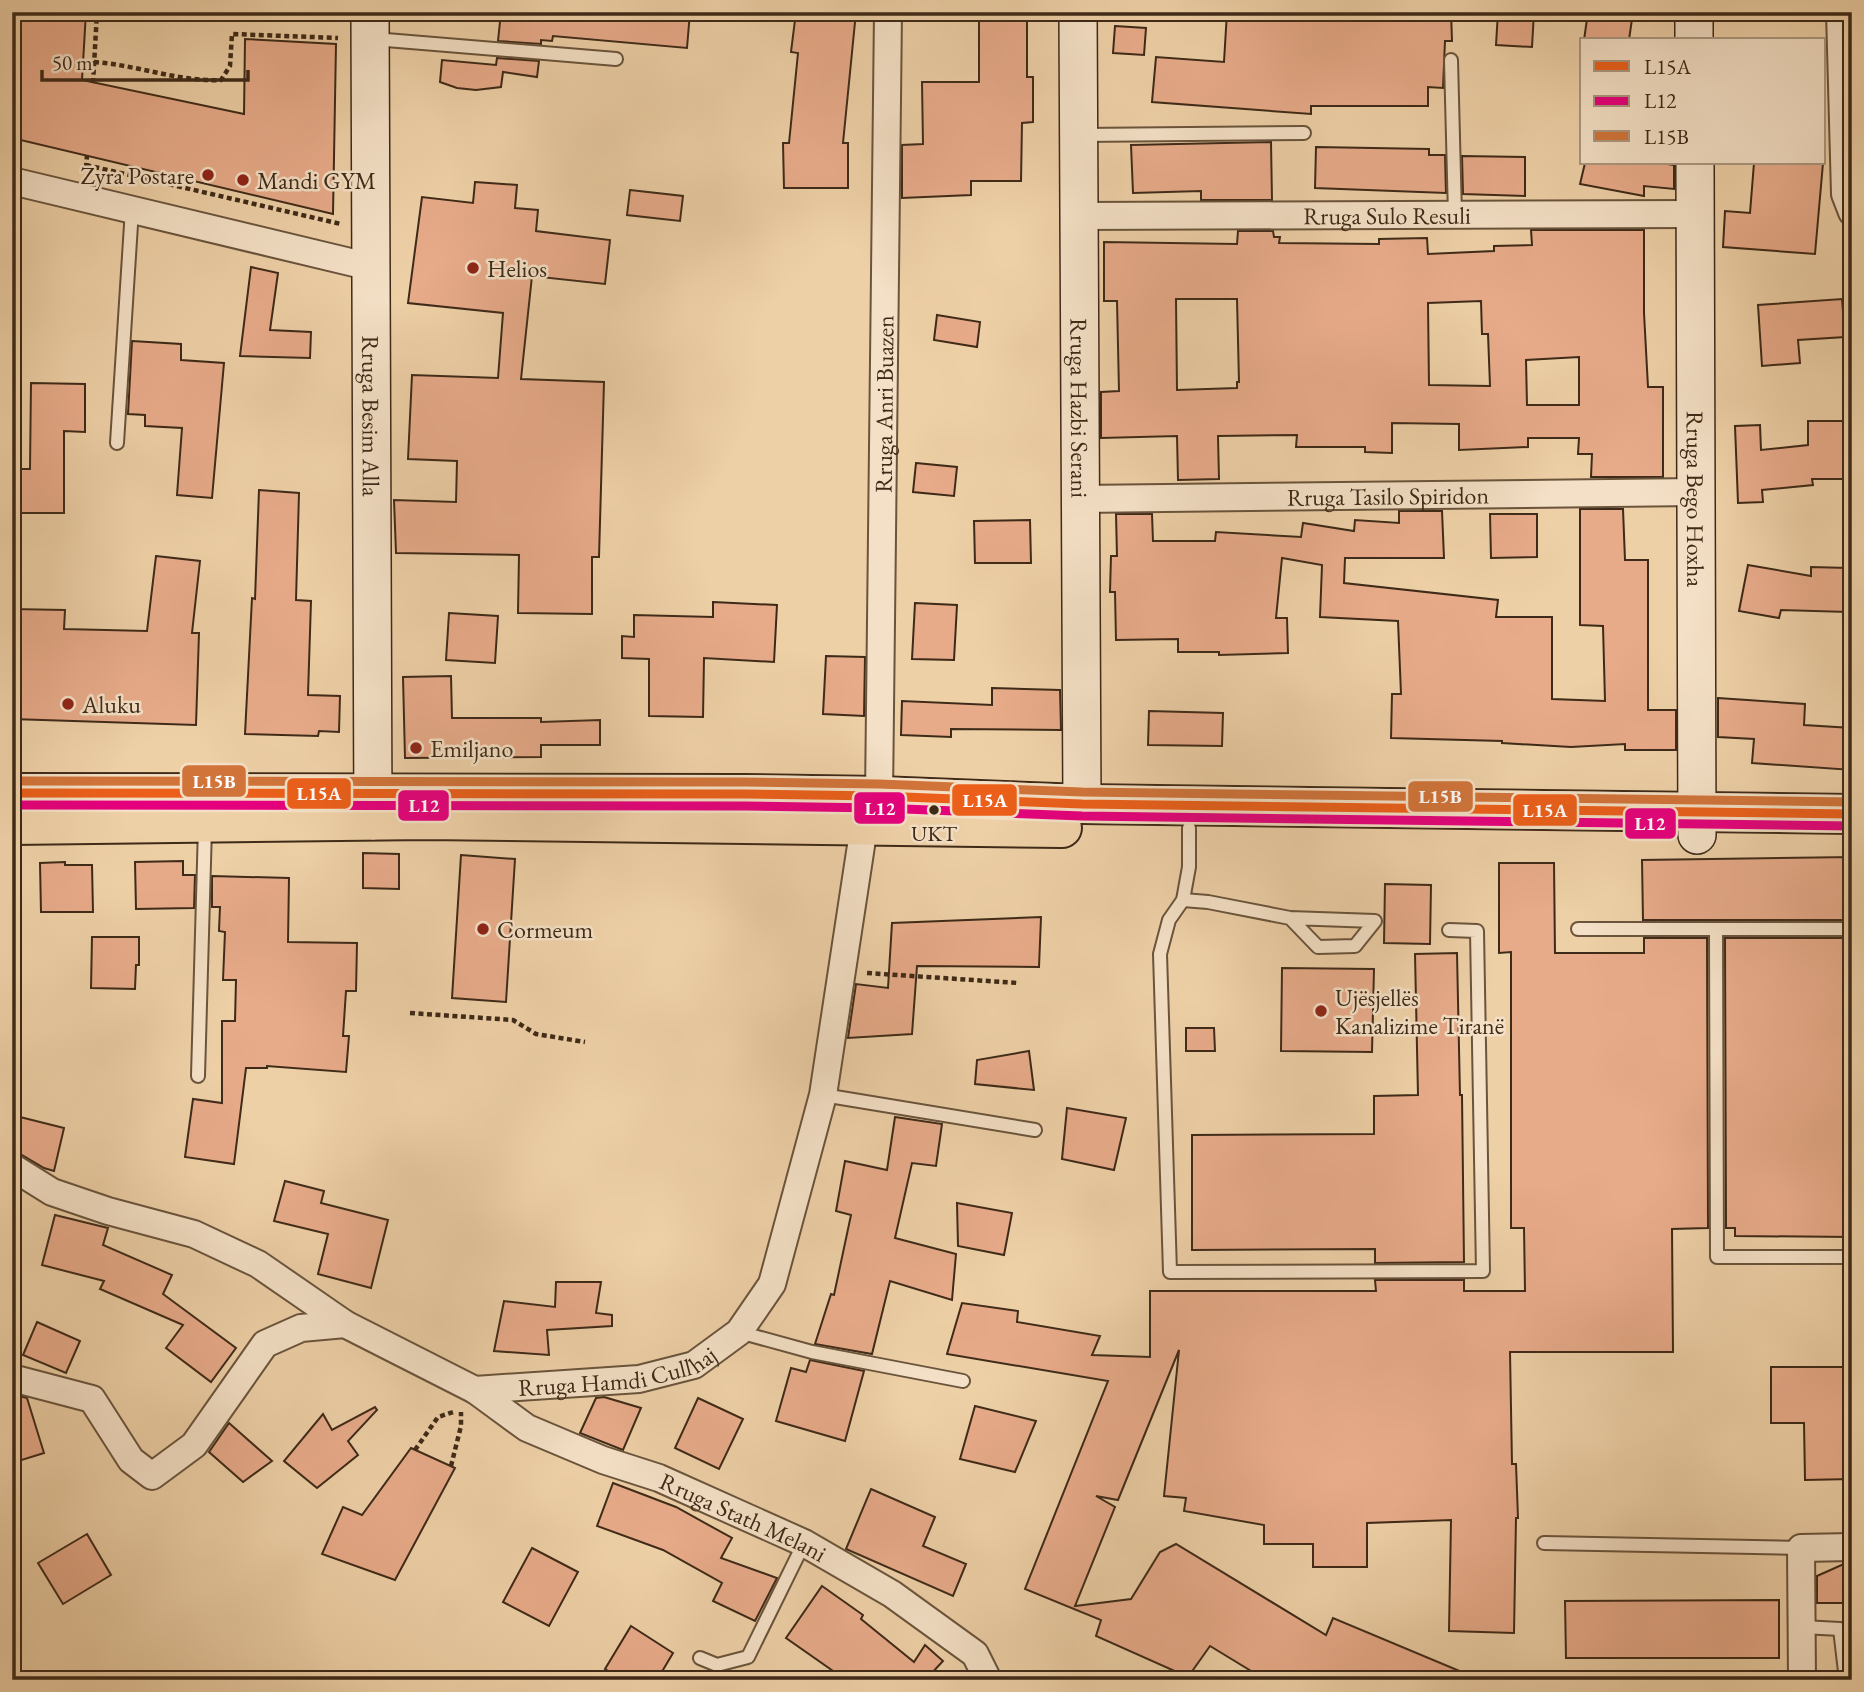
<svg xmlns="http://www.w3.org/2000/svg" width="1864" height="1692" font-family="'EB Garamond',serif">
  <rect width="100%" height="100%" fill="#eed0a7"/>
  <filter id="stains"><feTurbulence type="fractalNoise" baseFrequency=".00286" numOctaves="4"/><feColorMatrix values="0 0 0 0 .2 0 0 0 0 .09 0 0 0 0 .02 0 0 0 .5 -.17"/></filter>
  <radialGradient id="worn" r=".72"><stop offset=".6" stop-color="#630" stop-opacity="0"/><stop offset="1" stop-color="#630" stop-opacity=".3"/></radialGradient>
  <g fill="#e8ab8a" stroke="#3e2a18" stroke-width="2" fill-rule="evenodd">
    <polygon points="12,12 86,12 82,80 244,114 245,39 336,44 333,214 12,138"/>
    <polygon points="501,12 690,12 687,48 553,36 552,41 541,40 541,44 498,41"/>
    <polygon points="796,12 856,12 843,143 848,143 848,188 784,188 783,143 789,143 798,53 791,52"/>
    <polygon points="979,12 1027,12 1027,77 1033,77 1033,122 1022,123 1021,181 971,181 971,195 902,198 902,145 923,144 922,82 979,82"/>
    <polygon points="1227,12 1451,12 1452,41 1445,41 1443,88 1428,87 1428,106 1311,106 1311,114 1152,102 1156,57 1224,62"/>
    <polygon points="1498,12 1534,12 1532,47 1496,45"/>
    <polygon points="1588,12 1633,12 1629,40 1584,40"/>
    <polygon points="1115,26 1146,28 1144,55 1113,53"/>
    <polygon points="497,58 539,61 537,77 503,72 501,87 476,90 457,88 440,82 442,60 496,65"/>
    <polygon points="1271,142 1272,200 1201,200 1201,191 1133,193 1131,145"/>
    <polygon points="1316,147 1429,149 1429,155 1445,155 1446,193 1315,188"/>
    <polygon points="1462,156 1525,157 1525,196 1463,194"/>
    <polygon points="1585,163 1661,163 1674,165 1674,189 1644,186 1644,196 1580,184"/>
    <polygon points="1754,163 1823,163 1815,254 1723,247 1725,211 1750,213"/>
    <polygon points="475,182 517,185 515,208 538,210 536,231 610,240 605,284 532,276 521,379 604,382 599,557 592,557 592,614 518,613 519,555 396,553 394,500 456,502 457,461 408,459 412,375 498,378 503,313 408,303 422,197 473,203"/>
    <polygon points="630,190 683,196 680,221 627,215"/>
    <path d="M1531,230H1644V313L1648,387H1663V477H1591L1592,454H1578L1579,438H1528V447L1459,450V424L1392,423V453L1365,452V447H1296L1297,435L1218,436L1219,479L1178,480L1177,436L1101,438V392L1119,391L1117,301H1104V242L1237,244L1238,231H1273L1274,237H1280L1279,243L1379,244V239L1427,238L1428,254L1494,251V246L1532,245ZM1176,299H1237L1239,382H1237V388L1177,390ZM1481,301L1482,334H1488L1490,386L1429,385L1428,303ZM1579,357V405H1527L1526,360Z"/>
    <polygon points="251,267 278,273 270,330 311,332 310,358 240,356"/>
    <polygon points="1842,299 1845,337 1798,340 1800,363 1762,366 1758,305"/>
    <polygon points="937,315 980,322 977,347 934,340"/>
    <polygon points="132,341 181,344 181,360 224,363 212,498 177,495 182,428 145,426 145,415 128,414"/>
    <polygon points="31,383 85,384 85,432 64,431 64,513 19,513 19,469 30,469"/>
    <polygon points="1808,421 1852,421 1852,479 1812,479 1813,485 1762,490 1763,502 1738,503 1735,426 1760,425 1761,450 1808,445"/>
    <polygon points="916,463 957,467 954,496 913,492"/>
    <polygon points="259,490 299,493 296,600 311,601 308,695 340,696 339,732 319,731 318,736 245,734 252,598 255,599"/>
    <polygon points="1580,509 1623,509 1625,560 1648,560 1648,710 1676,710 1676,750 1625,750 1625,744 1571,747 1502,743 1502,741 1391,738 1392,694 1401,694 1398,621 1320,617 1322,565 1282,558 1276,618 1287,618 1288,653 1219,655 1219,652 1178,652 1178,639 1116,640 1115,592 1110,592 1111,556 1117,556 1116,514 1152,514 1153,541 1215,541 1216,532 1301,537 1303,523 1354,531 1355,520 1399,523 1399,511 1442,511 1444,558 1345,558 1344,583 1498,600 1496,617 1552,617 1552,699 1605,701 1603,626 1580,625"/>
    <polygon points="1490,514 1537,514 1537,557 1491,558"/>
    <polygon points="1030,520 1031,563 975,563 974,521"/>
    <polygon points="156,556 200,561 192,633 199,633 196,725 12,719 12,609 65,610 64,629 147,631"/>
    <polygon points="1748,565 1811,576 1811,567 1849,568 1848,612 1781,610 1779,618 1739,611"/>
    <polygon points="713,602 777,605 774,662 704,658 703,717 649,716 649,659 622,658 622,636 634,637 634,615 713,617"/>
    <polygon points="915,603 957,605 954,660 912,659"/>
    <polygon points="449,613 498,616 495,663 446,660"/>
    <polygon points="826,656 865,657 864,716 823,714"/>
    <polygon points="451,676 452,718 541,718 541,722 600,720 600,745 541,745 541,757 405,758 403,677"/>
    <polygon points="992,688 1060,690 1061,730 951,729 951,737 901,735 902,701 992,705"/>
    <polygon points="1718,698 1805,704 1804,725 1852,728 1852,770 1752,763 1754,739 1718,737"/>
    <polygon points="1149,711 1223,713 1222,746 1148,745"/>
    <polygon points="363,853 399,854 399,889 363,888"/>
    <polygon points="461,855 515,859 506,1002 452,998"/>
    <polygon points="1852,857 1852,920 1643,920 1642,860"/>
    <polygon points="183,861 183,875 195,875 194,908 136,909 135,862"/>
    <polygon points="65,862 65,865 92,865 93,912 41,912 40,863"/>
    <polygon points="1499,863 1554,863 1555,953 1644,953 1644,938 1707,938 1708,1228 1672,1229 1673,1352 1510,1352 1512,1464 1516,1464 1518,1518 1516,1518 1514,1633 1449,1631 1451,1520 1367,1523 1367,1567 1313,1567 1313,1544 1264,1544 1264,1525 1184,1511 1186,1498 1164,1496 1179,1350 1118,1500 1096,1496 1115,1507 1075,1606 1131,1599 1160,1552 1176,1544 1326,1635 1333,1618 1481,1680 1266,1680 1210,1646 1188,1677 1096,1636 1101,1620 1025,1589 1108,1381 947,1354 962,1303 1018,1311 1017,1322 1100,1336 1092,1355 1150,1357 1150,1291 1376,1291 1375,1280 1464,1280 1464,1291 1525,1291 1524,1228 1511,1228 1511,952 1499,953"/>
    <polygon points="212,876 289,878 288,942 357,943 356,991 346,991 343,1036 349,1036 346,1072 267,1066 267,1068 246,1068 234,1164 185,1157 193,1099 222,1103 222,1021 235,1021 236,980 223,980 225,932 219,931 220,907 212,907"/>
    <polygon points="1385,884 1431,885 1430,944 1384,943"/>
    <polygon points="1041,917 1039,967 917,966 912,1034 848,1038 856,984 888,988 892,923"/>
    <polygon points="92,937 139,937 139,965 136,965 135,989 91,988"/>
    <polygon points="1725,938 1852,938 1852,1237 1735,1236 1735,1228 1726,1228"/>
    <polygon points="1457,953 1460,1095 1462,1095 1464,1262 1375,1263 1375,1249 1192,1250 1192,1135 1374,1134 1374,1096 1418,1095 1415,954"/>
    <polygon points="1282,968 1374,969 1372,1052 1281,1051"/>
    <polygon points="1186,1028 1214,1028 1215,1051 1186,1051"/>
    <polygon points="1029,1051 1034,1090 975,1084 977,1060"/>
    <polygon points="1067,1108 1126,1118 1114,1170 1062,1159"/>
    <polygon points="12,1115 64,1128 54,1171 44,1168 20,1154 12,1151"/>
    <polygon points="895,1117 942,1124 936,1166 912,1163 895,1238 956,1254 952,1300 890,1281 872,1354 815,1344 831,1294 834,1295 851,1215 836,1211 845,1161 887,1170"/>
    <polygon points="285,1181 324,1191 321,1203 388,1220 371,1288 318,1274 328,1234 274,1221"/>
    <polygon points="957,1203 1012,1213 1004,1255 958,1246"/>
    <polygon points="55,1215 108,1228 103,1245 172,1275 163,1294 236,1348 211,1382 166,1348 183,1325 100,1289 104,1281 42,1265"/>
    <polygon points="556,1282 601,1282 596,1313 612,1315 612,1326 547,1330 549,1355 494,1351 504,1301 555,1307"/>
    <polygon points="37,1322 80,1341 66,1373 23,1355"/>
    <polygon points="810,1360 864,1371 845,1441 776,1421 791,1368 806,1372"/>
    <polygon points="1771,1367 1852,1367 1852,1479 1805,1480 1804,1423 1771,1423"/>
    <polygon points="12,1394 27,1398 44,1453 12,1463"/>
    <polygon points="604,1397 641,1408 623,1450 580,1433 596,1398"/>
    <polygon points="698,1398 743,1419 719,1469 675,1448"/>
    <polygon points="975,1406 1036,1421 1015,1472 960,1459"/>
    <polygon points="375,1407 377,1410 348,1441 358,1455 317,1488 284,1461 323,1414 332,1430"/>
    <polygon points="229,1423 272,1461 243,1482 209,1452"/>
    <polygon points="411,1448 455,1468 395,1580 322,1554 343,1507 362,1515"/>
    <polygon points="613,1483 676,1507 732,1538 721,1558 777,1578 755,1621 713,1601 722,1583 663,1550 597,1526"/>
    <polygon points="871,1489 935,1517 923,1546 966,1564 953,1596 846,1549"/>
    <polygon points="87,1534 111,1575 63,1604 38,1563"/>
    <polygon points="532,1548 578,1572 549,1626 503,1602"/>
    <polygon points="1846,1563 1852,1563 1852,1603 1817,1603 1817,1576"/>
    <polygon points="822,1586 863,1615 861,1619 914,1662 925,1645 943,1661 930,1675 936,1680 846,1680 786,1638"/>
    <polygon points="1779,1600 1779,1658 1566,1658 1565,1601"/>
    <polygon points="631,1626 673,1653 657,1680 623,1680 605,1669"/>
  </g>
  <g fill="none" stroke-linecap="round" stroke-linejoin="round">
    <defs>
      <g id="lane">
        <polyline points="374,39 616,59"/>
        <polyline points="1451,60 1455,215"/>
        <polyline points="1080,135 1304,133"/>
        <polyline points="117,443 132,209"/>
        <polyline points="1189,828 1189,867 1183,900 1169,920 1160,954 1170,1272 1483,1271 1477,931 1449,930"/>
        <polyline points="1183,900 1208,902 1290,918 1375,921 1355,946 1318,947 1290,918"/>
        <polyline points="1578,929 1852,929"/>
        <polyline points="1716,929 1717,1257 1852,1257"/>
        <polyline points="198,1076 205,827"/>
        <polyline points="823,1095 1035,1130"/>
        <polyline points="739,1332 812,1352 963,1381"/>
        <polyline points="1544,1543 1801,1548"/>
        <polyline points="1802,1627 1840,1629 1846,1680"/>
        <polyline points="700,1658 717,1665 748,1657 804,1543"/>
      </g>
      <g id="street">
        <polyline points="1840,12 1845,194 1852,212"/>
        <polyline points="12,181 371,267"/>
        <path id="s1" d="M1079,216L1695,214"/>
        <path id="s2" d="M1080,499L1696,492"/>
        <path id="s3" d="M879,796L888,12"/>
        <path id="s4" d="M12,1167L52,1192L108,1211L194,1234L258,1264L345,1324L475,1390L527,1428L603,1460L659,1478L804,1543L892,1594L975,1654L988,1680"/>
        <polyline points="12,1378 92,1399 131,1460 152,1476 194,1445 265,1344 301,1328 345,1324"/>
        <path id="s5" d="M475,1390L639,1379L694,1365L739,1332L772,1284L823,1095L864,826"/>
        <polyline points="1802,1680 1801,1548 1852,1547"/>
      </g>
      <g id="secondary">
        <path id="s6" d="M370,12L373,821"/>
        <path id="s7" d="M1078,12L1082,804"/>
        <polyline points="1694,12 1694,40"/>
        <path id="s8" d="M1695,163L1697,835"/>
      </g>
      <g id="primary">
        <polyline points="12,793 745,794 879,796 1082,804 1852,814"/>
        <polyline points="12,825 427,820 1062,828"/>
      </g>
    </defs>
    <use href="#lane" stroke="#6a543c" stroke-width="16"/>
    <use href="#street" stroke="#6a543c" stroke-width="30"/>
    <use href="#secondary" stroke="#3e2a18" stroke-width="40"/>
    <use href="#primary" stroke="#3e2a18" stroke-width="42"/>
    <g stroke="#3e2a18" stroke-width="4.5" stroke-dasharray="5 3.5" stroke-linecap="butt">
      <path d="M94,62C137,65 179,82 221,80L230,66L232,34L338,38"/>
      <polyline points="93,83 97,12"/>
      <polyline points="86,165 341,224"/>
      <polyline points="86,168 87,155"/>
      <polyline points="867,973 1018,983"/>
      <polyline points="410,1013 513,1020 536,1034 585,1042"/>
      <polyline points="415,1450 438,1417 456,1411"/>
      <polyline points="451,1466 461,1426 461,1412"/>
    </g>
    <use href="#lane" stroke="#f4e0c6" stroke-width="12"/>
    <use href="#street" stroke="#f4e0c6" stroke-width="26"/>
    <use href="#secondary" stroke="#f4e0c6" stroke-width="37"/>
    <use href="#primary" stroke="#eed0a7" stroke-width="38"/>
    <defs>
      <polyline id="bus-1" points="12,793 745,794 879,796 1082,804 1852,814"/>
      <polyline id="bus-2" points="12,805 745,806 879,808 1082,816 1852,826"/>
      <polyline id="bus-3" points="12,781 745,782 879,784 1082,792 1852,802"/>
    </defs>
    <use href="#bus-1" stroke="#f4e0c6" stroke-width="14"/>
    <use href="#bus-2" stroke="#f4e0c6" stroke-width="14"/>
    <use href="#bus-3" stroke="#f4e0c6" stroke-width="14"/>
    <use href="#bus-1" stroke="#eb5f1a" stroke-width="9"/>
    <use href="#bus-2" stroke="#e5007d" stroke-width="9"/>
    <use href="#bus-3" stroke="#d1743a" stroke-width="9"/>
  </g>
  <g fill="#8f2418" stroke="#f4e0c6" stroke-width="2.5">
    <circle cx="208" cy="175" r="7"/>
    <circle cx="243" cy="180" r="7"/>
    <circle cx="473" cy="268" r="7"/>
    <circle cx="68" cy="704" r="7"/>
    <circle cx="416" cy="748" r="7"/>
    <circle cx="483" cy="929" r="7"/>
    <circle cx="1321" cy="1011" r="7"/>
  </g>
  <circle fill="#3e2a18" stroke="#f4e0c6" stroke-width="2.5" cx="934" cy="810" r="6"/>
  <g text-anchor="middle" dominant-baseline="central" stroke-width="5" stroke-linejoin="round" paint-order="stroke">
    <g font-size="22" fill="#3e2a18" stroke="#f4e0c6">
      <text x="934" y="833">UKT</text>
    </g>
    <g font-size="24" fill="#3e2a18" stroke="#f4e0c6" text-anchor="start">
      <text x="194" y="175" text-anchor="end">Zyra Postare</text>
      <text x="257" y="180">Mandi GYM</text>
      <text x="487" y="268">Helios</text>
      <text x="82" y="704">Aluku</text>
      <text x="430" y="748">Emiljano</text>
      <text x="497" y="929">Cormeum</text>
      <text x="1335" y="997">Ujësjellës<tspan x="1335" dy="28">Kanalizime Tiranë</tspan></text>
    </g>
    <g font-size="24" fill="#3e2a18" stroke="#f4e0c6">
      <text stroke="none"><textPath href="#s1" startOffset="308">Rruga Sulo Resuli</textPath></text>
      <text stroke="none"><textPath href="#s3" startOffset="392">Rruga Anri Buazen</textPath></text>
      <text stroke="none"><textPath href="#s7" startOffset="396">Rruga Hazbi Serani</textPath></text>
      <text stroke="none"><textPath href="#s6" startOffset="404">Rruga Besim Alla</textPath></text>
      <text stroke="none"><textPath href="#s2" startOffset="308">Rruga Tasilo Spiridon</textPath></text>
      <text stroke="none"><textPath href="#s8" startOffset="336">Rruga Bego Hoxha</textPath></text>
      <text stroke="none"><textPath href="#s5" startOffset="144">Rruga Hamdi Cullhaj</textPath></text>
      <text stroke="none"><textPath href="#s4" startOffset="816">Rruga Stath Melani</textPath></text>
    </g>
  </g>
  <g stroke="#f4e0c6" stroke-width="2.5">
    <rect x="181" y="764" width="66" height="34" rx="7" fill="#d1743a"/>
    <rect x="286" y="777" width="66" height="33" rx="7" fill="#eb5f1a"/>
    <rect x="1407" y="780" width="67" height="33" rx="7" fill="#d1743a"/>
    <rect x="951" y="783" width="67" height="34" rx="7" fill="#eb5f1a"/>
    <rect x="397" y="789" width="53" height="33" rx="7" fill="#e5007d"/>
    <rect x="853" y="791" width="53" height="34" rx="7" fill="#e5007d"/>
    <rect x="1512" y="793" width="66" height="34" rx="7" fill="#eb5f1a"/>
    <rect x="1624" y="807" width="53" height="33" rx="7" fill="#e5007d"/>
  </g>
  <g font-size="19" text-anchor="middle" font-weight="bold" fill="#fff">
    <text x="214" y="788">L15B</text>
    <text x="319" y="800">L15A</text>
    <text x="1440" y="803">L15B</text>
    <text x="985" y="807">L15A</text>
    <text x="424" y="812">L12</text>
    <text x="880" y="815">L12</text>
    <text x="1545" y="817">L15A</text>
    <text x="1650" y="830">L12</text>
  </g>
  <rect width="1864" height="1692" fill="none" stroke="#eed0a7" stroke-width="42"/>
  <rect x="14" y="14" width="1836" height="1664" fill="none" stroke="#3e2a18" stroke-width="3.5"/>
  <rect x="21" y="21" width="1822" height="1650" fill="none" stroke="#3e2a18" stroke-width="2"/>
  <rect x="1580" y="38" width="245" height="126" fill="#f4e0c6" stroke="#ab9780" stroke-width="2"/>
  <rect x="1594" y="61" width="35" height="10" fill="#eb5f1a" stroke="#ab9780" stroke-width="2"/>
  <text x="1644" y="74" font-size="21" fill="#3e2a18">L15A</text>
  <rect x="1594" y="96" width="35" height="10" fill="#e5007d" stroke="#ab9780" stroke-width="2"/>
  <text x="1644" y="108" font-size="21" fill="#3e2a18">L12</text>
  <rect x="1594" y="131" width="35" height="10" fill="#d1743a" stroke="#ab9780" stroke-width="2"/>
  <text x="1644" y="144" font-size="21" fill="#3e2a18">L15B</text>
  <path d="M42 70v10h206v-10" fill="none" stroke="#3e2a18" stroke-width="3.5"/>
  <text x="52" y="70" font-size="21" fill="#3e2a18" stroke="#f4e0c6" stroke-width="5" paint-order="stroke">50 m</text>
  <rect width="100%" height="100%" filter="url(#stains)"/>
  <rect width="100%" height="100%" fill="url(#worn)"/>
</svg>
